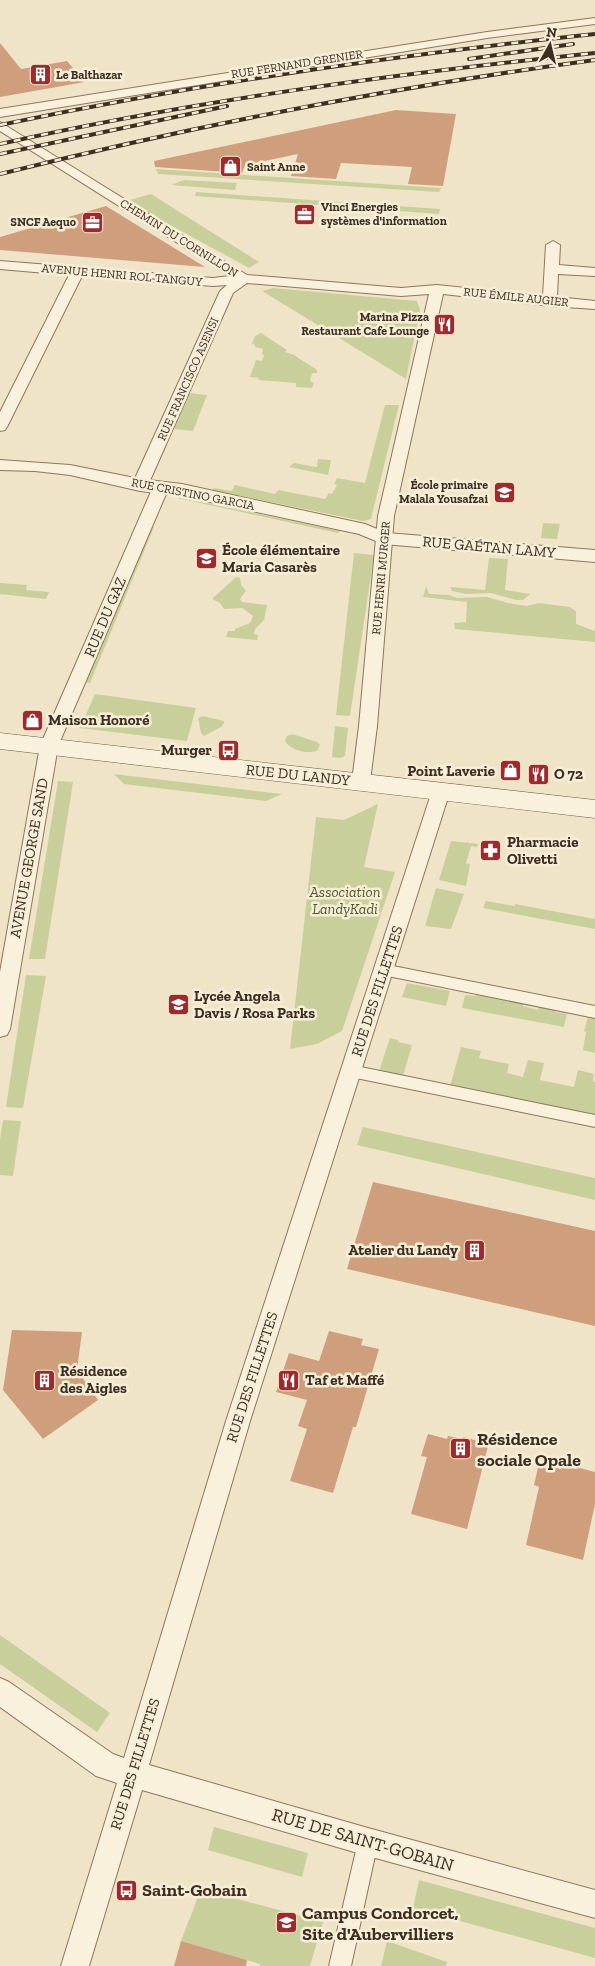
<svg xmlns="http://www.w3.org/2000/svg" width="595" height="1966" font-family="'Zilla Slab',serif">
  <rect width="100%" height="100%" fill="#f0e4c8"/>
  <g fill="#c9cf9b">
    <polygon points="156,169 441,188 439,192 158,174"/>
    <polygon points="184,180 237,183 235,190 171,185"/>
    <polygon points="196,192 440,209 439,214 195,196"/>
    <polygon points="151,194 259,262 249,268 126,201"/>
    <polygon points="273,288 417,301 420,310 406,379 262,291"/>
    <polygon points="261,333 287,350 285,352 294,355 317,370 317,373 312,373 310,381 314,383 312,388 296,387 296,383 258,380 259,378 250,377 256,360 262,361 264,355 262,354 263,349 255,347 255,345 252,344 255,336"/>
    <polygon points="189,393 207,395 193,431 174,429"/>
    <polygon points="385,405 399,405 371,519 363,521 212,490 214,488 232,491 235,485 275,494 278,490 325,499 329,493 332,494 337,485 334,484 337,478 365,483"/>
    <polygon points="318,459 331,460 328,475 289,467 294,463 317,467"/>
    <polygon points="178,497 340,531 338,533 177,498"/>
    <polygon points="543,523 560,524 557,539 541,538"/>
    <polygon points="149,527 154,527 90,683 84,682"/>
    <polygon points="354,553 374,555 350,716 336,715"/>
    <polygon points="489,558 508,559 505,590 530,594 523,600 516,600 491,593 466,594 452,591 450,587 485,590"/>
    <polygon points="236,577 240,578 241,585 246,591 240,599 242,602 267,605 264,620 255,629 254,634 258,635 257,640 226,637 228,631 235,631 235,629 250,623 253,616 242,608 224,609 220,603 212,599"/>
    <polygon points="0,583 27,585 26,590 49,592 46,599 0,594"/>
    <polygon points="426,586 429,594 449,595 457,598 487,597 508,603 527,606 539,603 570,607 576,611 576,624 595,631 595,642 455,629 454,623 466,622 467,602 423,597"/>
    <polygon points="95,694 196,708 187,741 80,728"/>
    <polygon points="203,716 224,721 224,723 221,727 204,736 201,733 198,718"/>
    <polygon points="335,726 348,728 345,756 341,758 332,757"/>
    <path d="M292,734L317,742L320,745L317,751C306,754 292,751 285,741L287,736Z"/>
    <polygon points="114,774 282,794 266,801 124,784"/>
    <polygon points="58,781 73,782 45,959 29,959"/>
    <polygon points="378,804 364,867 395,872 342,1031 317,1044 290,1049 316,817 344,820"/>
    <polygon points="451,841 478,844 477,847 471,846 466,863 470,864 466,886 439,880"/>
    <polygon points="436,888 464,894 451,929 425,926"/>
    <polygon points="486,901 515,906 515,904 595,919 595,929 483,908"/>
    <polygon points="26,975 46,976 23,1108 6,1107"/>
    <polygon points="407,983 450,991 446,1006 402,997"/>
    <polygon points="476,994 523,1002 523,1006 538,1010 539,1006 556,1008 555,1012 567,1014 564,1027 462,1008 465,995 475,996"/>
    <polygon points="589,1014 595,1016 595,1053 583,1050 586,1032 584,1031"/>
    <polygon points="390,1038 398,1040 398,1042 412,1045 403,1076 379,1071"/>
    <polygon points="461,1047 481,1051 479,1058 509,1064 507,1073 523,1077 528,1060 544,1063 540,1080 574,1087 578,1070 594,1074 593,1081 595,1082 595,1117 516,1100 515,1098 501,1095 500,1097 450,1086"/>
    <polygon points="3,1120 21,1121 13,1176 0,1175 0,1140"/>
    <polygon points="363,1127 595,1178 595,1200 357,1145"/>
    <polygon points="0,1635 110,1713 97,1732 0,1664"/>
    <polygon points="214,1827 308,1853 302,1877 208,1850"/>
    <polygon points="419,1880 595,1928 595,1958 413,1908"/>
    <polygon points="201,1889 323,1922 310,1966 260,1966 260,1964 181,1941"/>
    <polygon points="387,1941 447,1962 446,1966 381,1966"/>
  </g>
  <g fill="#cf9f7d">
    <polygon points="0,43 21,69 67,61 85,82 0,97"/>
    <polygon points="396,110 456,114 443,186 408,184 412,167 341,163 336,179 291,176 298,154 245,165 242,173 155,167 154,161"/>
    <polygon points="106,206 205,267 0,250 0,237"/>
    <polygon points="373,1182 595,1231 595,1326 347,1269"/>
    <polygon points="12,1330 82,1332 77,1370 98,1400 43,1439 3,1390"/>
    <polygon points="329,1331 363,1339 361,1345 379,1349 356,1427 353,1427 333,1493 290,1481 307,1429 298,1426 307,1400 276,1392 289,1353 319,1361"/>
    <polygon points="428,1434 447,1439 448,1436 463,1439 463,1437 485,1443 484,1445 488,1446 467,1529 411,1514 427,1457 421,1456"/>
    <polygon points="539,1463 560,1469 561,1465 576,1469 576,1467 595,1472 595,1504 583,1560 526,1545 539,1487 534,1485"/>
    <polygon points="181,1941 247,1960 246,1966 174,1966"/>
  </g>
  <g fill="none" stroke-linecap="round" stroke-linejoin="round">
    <defs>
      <g id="pedestrian">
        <polygon points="383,964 595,1006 595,1018 378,974 376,970 378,966"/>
        <polygon points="351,1065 595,1115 595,1127 351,1077 345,1075 343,1071 345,1067"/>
        <polygon points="368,1832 375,1835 378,1842 351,1966 329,1966 358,1842 361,1835"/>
      </g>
      <g id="minor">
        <polygon points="595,18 595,24 487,38 0,117 0,109 487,32"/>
        <polygon points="0,122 247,275 401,288 437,285 543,296 546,245 553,241 560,245 559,265 595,268 595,276 558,274 557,297 595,301 595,309 550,306 443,294 394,516 377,726 370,781 367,785 361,787 355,785 352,781 359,726 378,516 429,294 401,296 247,283 233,293 148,485 145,488 135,488 132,485 220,291 227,285 213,286 82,276 7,427 5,430 0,431 0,412 69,275 0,269 0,261 213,278 230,276 0,131"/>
        <polygon points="161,482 166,484 169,487 58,746 10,1029 7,1035 0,1037 0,972 40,746 153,487 156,484"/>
        <polygon points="441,785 447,787 450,791 250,1421 149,1765 368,1828 595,1890 595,1918 368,1856 142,1790 89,1966 61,1966 117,1783 96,1776 0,1707 0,1678 9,1682 113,1754 124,1758 226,1421 432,791 435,787"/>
      </g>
      <polygon id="tertiary" points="0,460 70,465 140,479 182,484 365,524 387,533 595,550 595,562 383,544 359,534 182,496 140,491 70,475 35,471 0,470"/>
      <polygon id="secondary" points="0,733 595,800 595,818 0,749"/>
    </defs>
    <use href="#pedestrian" stroke="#8d765c" stroke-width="2"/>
    <use href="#minor" stroke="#8d765c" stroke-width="2"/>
    <use href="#tertiary" stroke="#8d765c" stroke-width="2"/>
    <use href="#secondary" stroke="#6f573f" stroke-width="1"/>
    <use href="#pedestrian" fill="#faf1dc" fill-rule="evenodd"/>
    <use href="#minor" fill="#faf1dc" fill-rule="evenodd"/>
    <use href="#tertiary" fill="#faf1dc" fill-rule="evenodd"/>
    <use href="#secondary" fill="#faf1dc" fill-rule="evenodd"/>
    <defs>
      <g id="rail">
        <polyline points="469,59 573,44"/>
        <path d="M0,125C197,84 395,55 595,34"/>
        <path d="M0,144C197,100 395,74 595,53"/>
        <polyline points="0,154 227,106"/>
        <path d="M0,174C197,125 394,87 595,60"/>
      </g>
    </defs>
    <use href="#rail" stroke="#3d2e20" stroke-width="4"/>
    <use href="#rail" stroke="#f7eed8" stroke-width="2.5" stroke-dasharray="7" stroke-linecap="butt"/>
  </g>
  <defs>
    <symbol id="building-square" viewBox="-11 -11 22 22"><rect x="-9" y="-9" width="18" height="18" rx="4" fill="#9e2a2b" stroke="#f7eed8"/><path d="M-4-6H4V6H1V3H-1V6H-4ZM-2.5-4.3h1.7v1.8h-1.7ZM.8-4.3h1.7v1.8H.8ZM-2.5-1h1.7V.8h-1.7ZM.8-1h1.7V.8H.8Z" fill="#fff"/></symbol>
    <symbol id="shop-square" viewBox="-11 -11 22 22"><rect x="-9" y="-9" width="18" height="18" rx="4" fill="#9e2a2b" stroke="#f7eed8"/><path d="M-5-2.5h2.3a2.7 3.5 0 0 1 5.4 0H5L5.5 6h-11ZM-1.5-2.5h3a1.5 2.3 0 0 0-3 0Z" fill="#fff"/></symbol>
    <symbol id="office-square" viewBox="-11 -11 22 22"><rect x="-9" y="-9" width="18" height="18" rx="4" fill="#9e2a2b" stroke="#f7eed8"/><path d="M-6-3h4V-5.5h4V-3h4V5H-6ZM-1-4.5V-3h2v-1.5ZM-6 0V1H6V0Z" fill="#fff"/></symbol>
    <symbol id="restaurant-square" viewBox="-11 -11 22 22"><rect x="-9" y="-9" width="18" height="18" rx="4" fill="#9e2a2b" stroke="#f7eed8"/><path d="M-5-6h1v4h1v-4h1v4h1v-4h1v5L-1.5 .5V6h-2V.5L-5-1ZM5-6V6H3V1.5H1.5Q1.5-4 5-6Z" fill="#fff"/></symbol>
    <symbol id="school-square" viewBox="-11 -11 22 22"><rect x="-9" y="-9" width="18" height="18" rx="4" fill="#9e2a2b" stroke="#f7eed8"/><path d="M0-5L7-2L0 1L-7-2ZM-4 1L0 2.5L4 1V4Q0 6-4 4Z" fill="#fff"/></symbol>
    <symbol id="bus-square" viewBox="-11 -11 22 22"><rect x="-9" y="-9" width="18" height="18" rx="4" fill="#9e2a2b" stroke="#f7eed8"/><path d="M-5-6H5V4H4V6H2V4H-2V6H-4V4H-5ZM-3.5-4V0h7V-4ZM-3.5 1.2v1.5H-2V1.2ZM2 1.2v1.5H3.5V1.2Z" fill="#fff"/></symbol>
    <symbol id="pharmacy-square" viewBox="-11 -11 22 22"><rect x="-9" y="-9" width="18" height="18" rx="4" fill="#9e2a2b" stroke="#f7eed8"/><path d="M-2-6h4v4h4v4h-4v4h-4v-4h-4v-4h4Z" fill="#fff"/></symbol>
    <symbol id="university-square" viewBox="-11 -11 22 22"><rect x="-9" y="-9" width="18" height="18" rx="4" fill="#9e2a2b" stroke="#f7eed8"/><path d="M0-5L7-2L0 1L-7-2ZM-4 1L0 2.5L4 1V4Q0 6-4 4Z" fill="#fff"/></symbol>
  </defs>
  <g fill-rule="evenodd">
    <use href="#building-square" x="28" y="62" width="25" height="25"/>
    <use href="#shop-square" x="218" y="154" width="25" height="25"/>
    <use href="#office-square" x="292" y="202" width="25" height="25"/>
    <use href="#office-square" x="80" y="210" width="25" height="25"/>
    <use href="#restaurant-square" x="432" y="312" width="25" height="25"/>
    <use href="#school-square" x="492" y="480" width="25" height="25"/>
    <use href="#school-square" x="194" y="546" width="25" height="25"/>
    <use href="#shop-square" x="20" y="708" width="25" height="25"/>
    <use href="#bus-square" x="216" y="738" width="25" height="25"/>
    <use href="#shop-square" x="498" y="758" width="25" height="25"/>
    <use href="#restaurant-square" x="526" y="762" width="25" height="25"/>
    <use href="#pharmacy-square" x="478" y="838" width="25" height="25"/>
    <use href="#school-square" x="166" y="992" width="25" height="25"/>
    <use href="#building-square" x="462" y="1238" width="25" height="25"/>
    <use href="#building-square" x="32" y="1368" width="25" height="25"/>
    <use href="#restaurant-square" x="276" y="1368" width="25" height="25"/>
    <use href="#building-square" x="448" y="1436" width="25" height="25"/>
    <use href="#bus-square" x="114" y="1878" width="25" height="25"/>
    <use href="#university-square" x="274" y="1910" width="25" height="25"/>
  </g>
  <g text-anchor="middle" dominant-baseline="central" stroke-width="5" stroke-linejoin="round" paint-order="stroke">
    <g font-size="12" fill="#3d2e20" stroke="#f7eed8">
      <text transform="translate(297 64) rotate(-9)">RUE FERNAND GRENIER</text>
      <text transform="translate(179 238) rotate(32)">CHEMIN DU CORNILLON</text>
      <text transform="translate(122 275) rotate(5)">AVENUE HENRI ROL-TANGUY</text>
      <text transform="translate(516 297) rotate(6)">RUE ÉMILE AUGIER</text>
      <text transform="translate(188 379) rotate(-66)">RUE FRANCISCO ASENSI</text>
      <text transform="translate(193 494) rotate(11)">RUE CRISTINO GARCIA</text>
      <text transform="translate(381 578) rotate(-85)">RUE HENRI MURGER</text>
    </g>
    <g font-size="12" font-weight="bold" fill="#3d2e20" stroke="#f7eed8" text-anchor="start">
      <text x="56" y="75">Le Balthazar</text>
      <text x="247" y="167">Saint Anne</text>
      <text x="321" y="207">Vinci Energies<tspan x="321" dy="14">systèmes d'information</tspan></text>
      <text x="76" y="222" text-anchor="end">SNCF Aequo</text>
      <text x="429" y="317" text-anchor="end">Marina Pizza<tspan x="429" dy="14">Restaurant Cafe Lounge</tspan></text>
      <text x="488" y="485" text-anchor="end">École primaire<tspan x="488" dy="14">Malala Yousafzai</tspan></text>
    </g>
    <g font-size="15" fill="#3d2e20" stroke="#f7eed8">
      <text transform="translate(489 547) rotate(5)">RUE GAÉTAN LAMY</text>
      <text transform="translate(105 617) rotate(-67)">RUE DU GAZ</text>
      <text transform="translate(298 775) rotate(6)">RUE DU LANDY</text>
      <text transform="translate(29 858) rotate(-80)">AVENUE GEORGE SAND</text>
      <text transform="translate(377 991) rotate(-72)">RUE DES FILLETTES</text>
      <text transform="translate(252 1377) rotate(-72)">RUE DES FILLETTES</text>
      <text transform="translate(135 1764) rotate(-73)">RUE DES FILLETTES</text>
    </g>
    <g font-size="15" font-weight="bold" fill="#3d2e20" stroke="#f7eed8" text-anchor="start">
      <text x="222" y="550">École élémentaire<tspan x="222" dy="17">Maria Casarès</tspan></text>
      <text x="48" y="720">Maison Honoré</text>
      <text x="212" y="750" text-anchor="end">Murger</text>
      <text x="495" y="771" text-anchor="end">Point Laverie</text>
      <text x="554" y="774">O 72</text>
      <text x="507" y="842">Pharmacie<tspan x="507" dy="17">Olivetti</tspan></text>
      <text x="194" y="996">Lycée Angela<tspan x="194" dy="17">Davis / Rosa Parks</tspan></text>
      <text x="458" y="1250" text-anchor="end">Atelier du Landy</text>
      <text x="60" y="1371">Résidence<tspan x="60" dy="17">des Aigles</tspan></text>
      <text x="305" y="1380">Taf et Maffé</text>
    </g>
    <g font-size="15" font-style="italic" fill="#4d5a26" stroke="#f7eed8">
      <text x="345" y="892">Association<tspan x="345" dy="17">LandyKadi</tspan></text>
    </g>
    <g font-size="18" font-weight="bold" fill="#3d2e20" stroke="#f7eed8" text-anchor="start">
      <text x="477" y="1439">Résidence<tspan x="477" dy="21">sociale Opale</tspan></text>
      <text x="142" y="1890">Saint-Gobain</text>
      <text x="302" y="1913">Campus Condorcet,<tspan x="302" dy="21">Site d'Aubervilliers</tspan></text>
    </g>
    <g font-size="18" fill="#3d2e20" stroke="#f7eed8">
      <text transform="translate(363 1840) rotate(16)">RUE DE SAINT-GOBAIN</text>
    </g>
  </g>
  <g transform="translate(550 45) rotate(8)" stroke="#f7eed8" stroke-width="4" paint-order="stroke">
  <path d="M0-4L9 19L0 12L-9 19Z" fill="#3d2e20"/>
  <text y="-8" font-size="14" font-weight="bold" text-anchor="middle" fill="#3d2e20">N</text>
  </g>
</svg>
